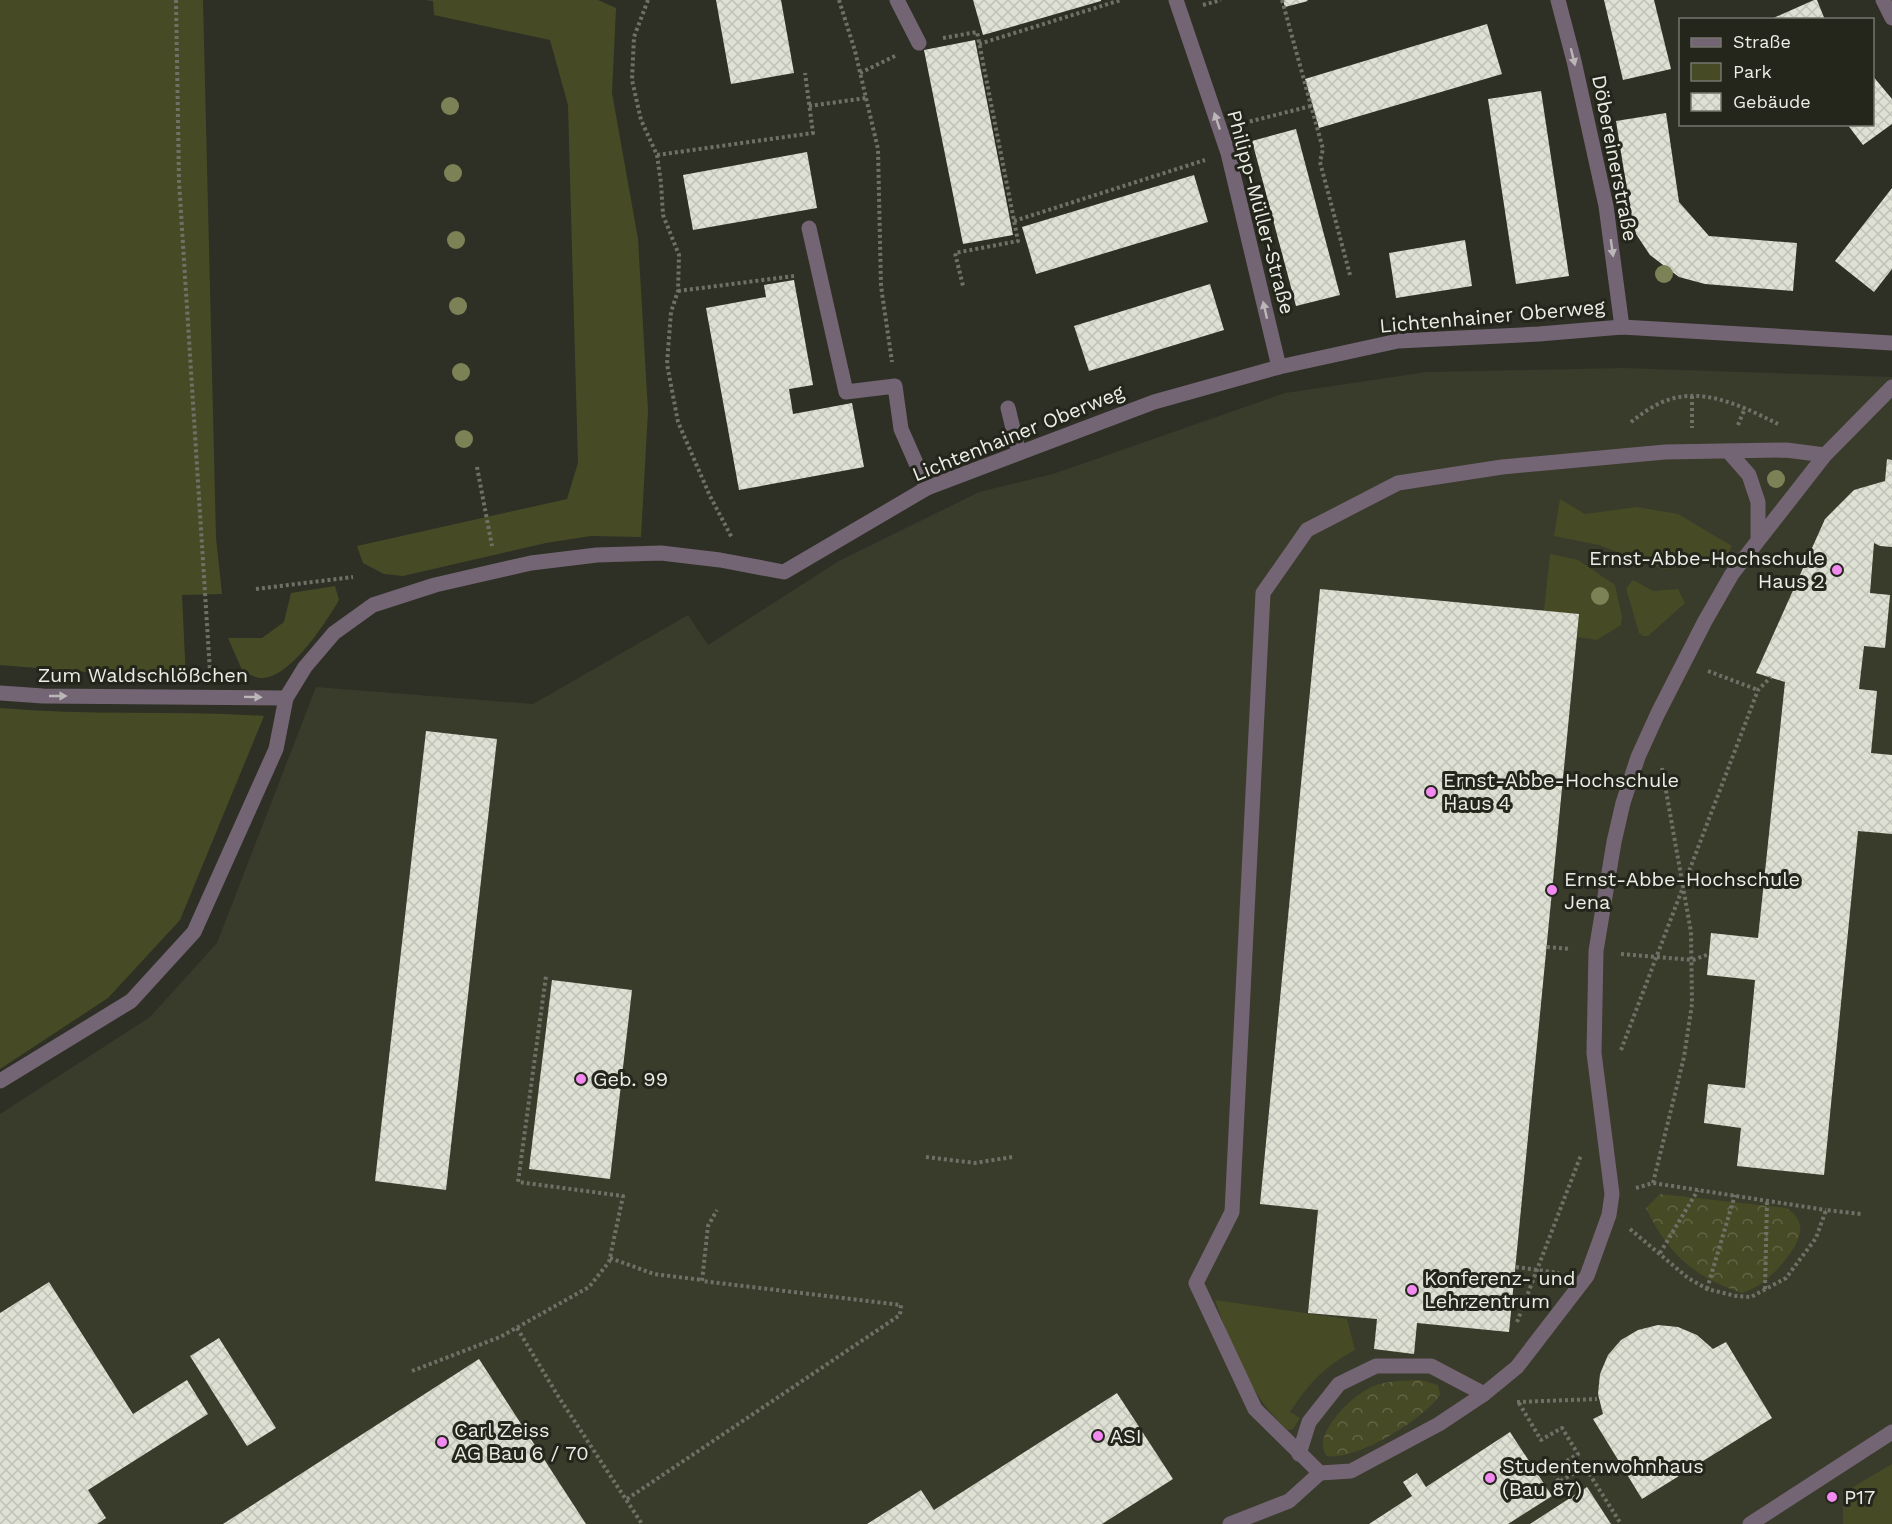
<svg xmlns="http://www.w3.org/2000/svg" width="1892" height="1524" font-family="'Work Sans',sans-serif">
  <defs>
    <pattern id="forest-crowns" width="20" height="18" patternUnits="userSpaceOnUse" patternTransform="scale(1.5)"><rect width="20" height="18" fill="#474b25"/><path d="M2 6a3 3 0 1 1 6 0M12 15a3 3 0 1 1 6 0" fill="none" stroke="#626545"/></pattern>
    <pattern id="building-cross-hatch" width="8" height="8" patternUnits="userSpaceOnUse" patternTransform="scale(1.5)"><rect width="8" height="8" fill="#dee0d3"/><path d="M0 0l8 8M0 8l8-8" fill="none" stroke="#c0c1b7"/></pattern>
  </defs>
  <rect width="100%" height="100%" fill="#2e3025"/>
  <polygon fill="#393b2b" points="1624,368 1892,377 1892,1524 0,1524 0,1114 150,1017 217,943 316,687 533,704 688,615 708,645 839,561 979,492 1053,474 1285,393 1427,372"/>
  <g fill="#474b25">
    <polygon points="0,0 203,0 216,538 222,594 182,595 186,680 0,665"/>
    <polygon points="425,0 598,0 616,8 612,93 638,239 648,411 641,537 591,536 546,543 403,576 384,574 363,563 357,546 567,499 578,463 568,105 550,40 434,15 433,1"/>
    <polygon points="1560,499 1585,514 1637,507 1678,514 1732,546 1724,561 1664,569 1599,545 1554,536"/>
    <polygon points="1550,554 1578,560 1615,585 1622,617 1621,625 1597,640 1577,637 1579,614 1544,611"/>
    <polygon points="1633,580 1653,591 1678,589 1685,603 1648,636 1643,636 1639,633 1626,588"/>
    <path d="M335,586L339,600C326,622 289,681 259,678C254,677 247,673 242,670L228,638H262L284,622L291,593Z"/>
    <path d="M0,708C88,716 176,710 264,716L180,920L108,998L0,1069Z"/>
    <path d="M1215,1300L1347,1319L1355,1350C1324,1367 1309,1383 1290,1412L1300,1418L1293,1429L1288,1430C1249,1396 1232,1347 1215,1300Z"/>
    <polygon points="1892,1464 1892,1524 1843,1524 1843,1504 1848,1490"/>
  </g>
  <g fill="url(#forest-crowns)">
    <path d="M1660,1194L1786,1208C1792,1212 1798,1217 1800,1225C1804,1244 1773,1276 1759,1285C1754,1288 1748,1291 1742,1293C1694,1277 1668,1254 1646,1208Z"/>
    <path d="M1420,1380L1438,1385L1440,1395C1424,1419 1356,1461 1327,1456C1310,1435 1354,1393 1374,1386C1389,1380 1405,1381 1420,1380Z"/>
  </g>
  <g fill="url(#building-cross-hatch)">
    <polygon points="716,0 781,0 794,73 731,84"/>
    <polygon points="973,0 1101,0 1101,1 983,35"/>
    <polygon points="1283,0 1307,0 1308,1 1285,7"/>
    <polygon points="1604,0 1654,0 1671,69 1623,80"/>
    <polygon points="1814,0 1817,0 1825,20 1769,20"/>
    <polygon points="1487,24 1502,74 1319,128 1305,79"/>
    <polygon points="975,40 1013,235 963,244 924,50"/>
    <polygon points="1872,75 1892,99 1892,124 1863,145 1847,124 1872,124"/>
    <polygon points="1541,91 1569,276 1516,284 1488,99"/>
    <polygon points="1666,113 1679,202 1709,236 1797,243 1793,291 1705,284 1679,277 1650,255 1636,234 1630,209 1616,121"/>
    <polygon points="1296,129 1340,295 1296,306 1252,141"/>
    <polygon points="807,152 817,208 693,230 683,175"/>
    <polygon points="1194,175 1208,222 1036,274 1022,227"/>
    <polygon points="1892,188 1892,269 1874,292 1835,261"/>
    <polygon points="1465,240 1472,286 1396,298 1389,253"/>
    <polygon points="794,280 813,385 789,389 793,414 852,403 864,467 739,490 706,308 766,297 764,285"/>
    <polygon points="1210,284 1224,330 1089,371 1074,326"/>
    <polygon points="1887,459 1892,460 1892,547 1880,546 1874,543 1870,593 1890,595 1885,648 1864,646 1859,689 1877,691 1871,753 1892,755 1892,834 1858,831 1824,1175 1737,1166 1741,1128 1704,1123 1708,1084 1745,1088 1755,980 1707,975 1711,933 1758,938 1785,682 1756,673 1825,519 1854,490 1885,481"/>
    <polygon points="1320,589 1579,614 1509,1332 1417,1323 1414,1354 1374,1349 1377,1319 1308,1313 1318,1210 1260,1204"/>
    <polygon points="426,731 497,739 446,1190 375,1181"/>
    <polygon points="552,980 632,990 610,1179 529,1169"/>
    <polygon points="49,1282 133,1414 187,1380 208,1414 88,1490 106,1518 97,1524 0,1524 0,1313"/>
    <polygon points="1658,1325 1678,1327 1697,1335 1713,1349 1726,1342 1772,1418 1642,1499 1593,1419 1603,1414 1598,1394 1600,1374 1608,1355 1621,1340 1638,1330"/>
    <polygon points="219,1338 276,1428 247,1446 190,1356"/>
    <polygon points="479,1359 586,1524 223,1524"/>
    <polygon points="1117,1393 1173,1479 1102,1524 867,1524 921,1490 934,1510"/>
    <polygon points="1510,1432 1552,1496 1508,1524 1369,1524 1412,1496 1403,1482 1417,1473 1426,1487"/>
    <polygon points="1587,1487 1611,1524 1530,1524"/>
  </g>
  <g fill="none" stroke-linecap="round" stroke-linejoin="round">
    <g stroke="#6f7167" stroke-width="4" stroke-dasharray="3 3" stroke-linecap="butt">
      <polyline points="176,0 179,181 210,672"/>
      <polyline points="648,0 634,37 632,80 641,120 657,155 661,183 663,215 679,255 678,291 671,312 667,364 678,422 710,496 732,538"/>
      <polyline points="839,0 855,51 878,149 881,286 892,362"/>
      <polyline points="1282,0 1323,149 1320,162 1350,275"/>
      <polyline points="1203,5 1221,0"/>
      <polyline points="943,38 977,32 1018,241 955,253 963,286"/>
      <polyline points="979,44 1121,0"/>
      <polyline points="860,73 897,55"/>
      <polyline points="809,106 866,98"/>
      <polyline points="1244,123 1311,106"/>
      <polyline points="657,155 813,133 805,73"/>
      <polyline points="1014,221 1205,160"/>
      <polyline points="678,291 794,276"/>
      <polyline points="1692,396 1692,428"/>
      <path d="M1631,422C1643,413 1656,403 1671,399C1707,388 1746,408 1778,424"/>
      <polyline points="1738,425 1745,408"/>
      <polyline points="477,467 492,546"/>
      <polyline points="256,589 353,577"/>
      <polyline points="1708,671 1758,690"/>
      <polyline points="1547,947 1571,949"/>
      <polyline points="1621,954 1693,960 1709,954"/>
      <polyline points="1621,1050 1758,690 1771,677"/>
      <polyline points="926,1157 975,1163 1012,1157"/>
      <polyline points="1653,1183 1684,1057 1692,1004 1691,932 1662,768"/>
      <polyline points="1636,1188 1653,1183 1826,1210"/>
      <polyline points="1630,1229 1688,1278 1707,1289 1736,1296 1751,1297 1786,1278 1816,1238 1826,1210 1861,1214"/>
      <polyline points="1660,1253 1698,1190"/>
      <polyline points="610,1258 654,1274 702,1280"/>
      <polyline points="1516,1267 1559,1273"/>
      <polyline points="1707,1289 1735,1195"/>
      <polyline points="1765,1289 1767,1201"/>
      <polyline points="1517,1322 1581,1155"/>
      <polyline points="517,1328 558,1396 642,1524"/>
      <polyline points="412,1371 500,1337 589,1287 609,1262 623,1196 518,1182 546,976"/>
      <polyline points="1517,1402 1597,1399"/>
      <polyline points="1519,1403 1541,1440 1562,1428 1578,1454 1552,1470 1559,1482 1585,1467 1621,1524"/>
      <polyline points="627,1499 900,1315 901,1305 702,1281 708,1226 717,1210"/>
    </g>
    <g stroke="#746574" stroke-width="15">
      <polyline points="897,0 919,43"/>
      <polyline points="809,228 846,392 895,386 901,429 927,488"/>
      <polyline points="1008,408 1019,453"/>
      <polyline points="1728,451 1749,475 1758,502 1758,539"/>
      <polyline points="1825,455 1786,450 1665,452 1502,467 1398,483 1307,530 1263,593 1232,1212 1196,1283 1255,1409 1320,1473 1351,1471 1439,1424 1484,1394 1517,1367 1587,1276 1609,1215 1612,1194 1594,1053 1596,951 1614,842 1623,803 1638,757 1658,713 1705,621 1732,574 1825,455 1892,387"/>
      <polyline points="0,693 43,696 286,698"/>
      <polyline points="1299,1454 1309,1422 1339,1384 1376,1366 1431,1366 1484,1394"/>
      <polyline points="1230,1524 1289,1501 1320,1473"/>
    </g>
    <g stroke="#746574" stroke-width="15">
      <polyline points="1176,0 1228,153 1279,367"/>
      <polyline points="1558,0 1574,61 1606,206 1622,327"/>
      <polyline points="1883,0 1892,18"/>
      <polyline points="0,1081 131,1001 194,932 276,749 286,698 305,667 334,633 373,605 435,585 531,563 597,555 661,553 720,560 784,572 927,488 1154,402 1279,367 1398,341 1539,334 1622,327 1892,343"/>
      <polyline points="1750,1524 1892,1432"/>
    </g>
  </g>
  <g fill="#7d8256">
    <circle cx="450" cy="106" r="9"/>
    <circle cx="453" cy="173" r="9"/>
    <circle cx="456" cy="240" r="9"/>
    <circle cx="1664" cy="274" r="9"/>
    <circle cx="458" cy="306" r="9"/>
    <circle cx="461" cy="372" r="9"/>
    <circle cx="464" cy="439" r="9"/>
    <circle cx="1776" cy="479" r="9"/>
    <circle cx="1600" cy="596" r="9"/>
  </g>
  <defs><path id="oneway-solid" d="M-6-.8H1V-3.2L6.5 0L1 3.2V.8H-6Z" transform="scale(1.5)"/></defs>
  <g fill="#bbb7b8">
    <use href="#oneway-solid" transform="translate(1573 57) rotate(76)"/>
    <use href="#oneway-solid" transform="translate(1217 121) rotate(-109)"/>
    <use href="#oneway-solid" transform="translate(1612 248) rotate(82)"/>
    <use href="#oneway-solid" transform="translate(1265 310) rotate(-103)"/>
    <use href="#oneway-solid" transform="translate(58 696)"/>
    <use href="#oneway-solid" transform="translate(253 697) rotate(1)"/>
  </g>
  <g fill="#f38af2" stroke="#24261c" stroke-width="2">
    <circle cx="1837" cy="570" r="6"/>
    <circle cx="1431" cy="792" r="6"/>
    <circle cx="1552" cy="890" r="6"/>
    <circle cx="581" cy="1079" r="6"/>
    <circle cx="1412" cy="1290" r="6"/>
    <circle cx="1098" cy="1436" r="6"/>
    <circle cx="442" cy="1442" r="6"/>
    <circle cx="1490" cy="1478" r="6"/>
    <circle cx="1832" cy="1497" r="6"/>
  </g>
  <g text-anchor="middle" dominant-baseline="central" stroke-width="6" stroke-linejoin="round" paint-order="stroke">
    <g font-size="20" fill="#ebede6" stroke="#24261c">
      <text transform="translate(1615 158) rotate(79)">Döbereinerstraße</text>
      <text transform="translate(1261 212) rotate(75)">Philipp-Müller-Straße</text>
      <text transform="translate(1492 316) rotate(-5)">Lichtenhainer Oberweg</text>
      <text transform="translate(1018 433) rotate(-22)">Lichtenhainer Oberweg</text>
      <text x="143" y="675">Zum Waldschlößchen</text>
    </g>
    <g font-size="20" fill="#ebede6" stroke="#24261c" text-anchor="start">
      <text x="1825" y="558" text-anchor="end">Ernst-Abbe-Hochschule<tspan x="1825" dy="23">Haus 2</tspan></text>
      <text x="1443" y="780">Ernst-Abbe-Hochschule<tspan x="1443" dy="23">Haus 4</tspan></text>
      <text x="1564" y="879">Ernst-Abbe-Hochschule<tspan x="1564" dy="23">Jena</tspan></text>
      <text x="593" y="1079">Geb. 99</text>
      <text x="1424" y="1278">Konferenz- und<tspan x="1424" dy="23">Lehrzentrum</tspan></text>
      <text x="454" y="1430">Carl Zeiss<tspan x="454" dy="23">AG Bau 6 / 70</tspan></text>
      <text x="1110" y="1436">ASI</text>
      <text x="1502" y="1466">Studentenwohnhaus<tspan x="1502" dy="23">(Bau 87)</tspan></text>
      <text x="1844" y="1497">P17</text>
    </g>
  </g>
  <rect x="1679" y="18" width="195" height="108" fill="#24261c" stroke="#74766d" stroke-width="1.5"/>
  <rect x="1691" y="38" width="30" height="9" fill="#746574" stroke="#74766d" stroke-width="1.5"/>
  <text x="1733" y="48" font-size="18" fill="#ebede6">Straße</text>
  <rect x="1691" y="63" width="30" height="18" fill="#474b25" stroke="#74766d" stroke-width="1.5"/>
  <text x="1733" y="78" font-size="18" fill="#ebede6">Park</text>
  <rect x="1691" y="93" width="30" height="18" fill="url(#building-cross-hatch)" stroke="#74766d" stroke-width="1.5"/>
  <text x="1733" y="108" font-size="18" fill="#ebede6">Gebäude</text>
</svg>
